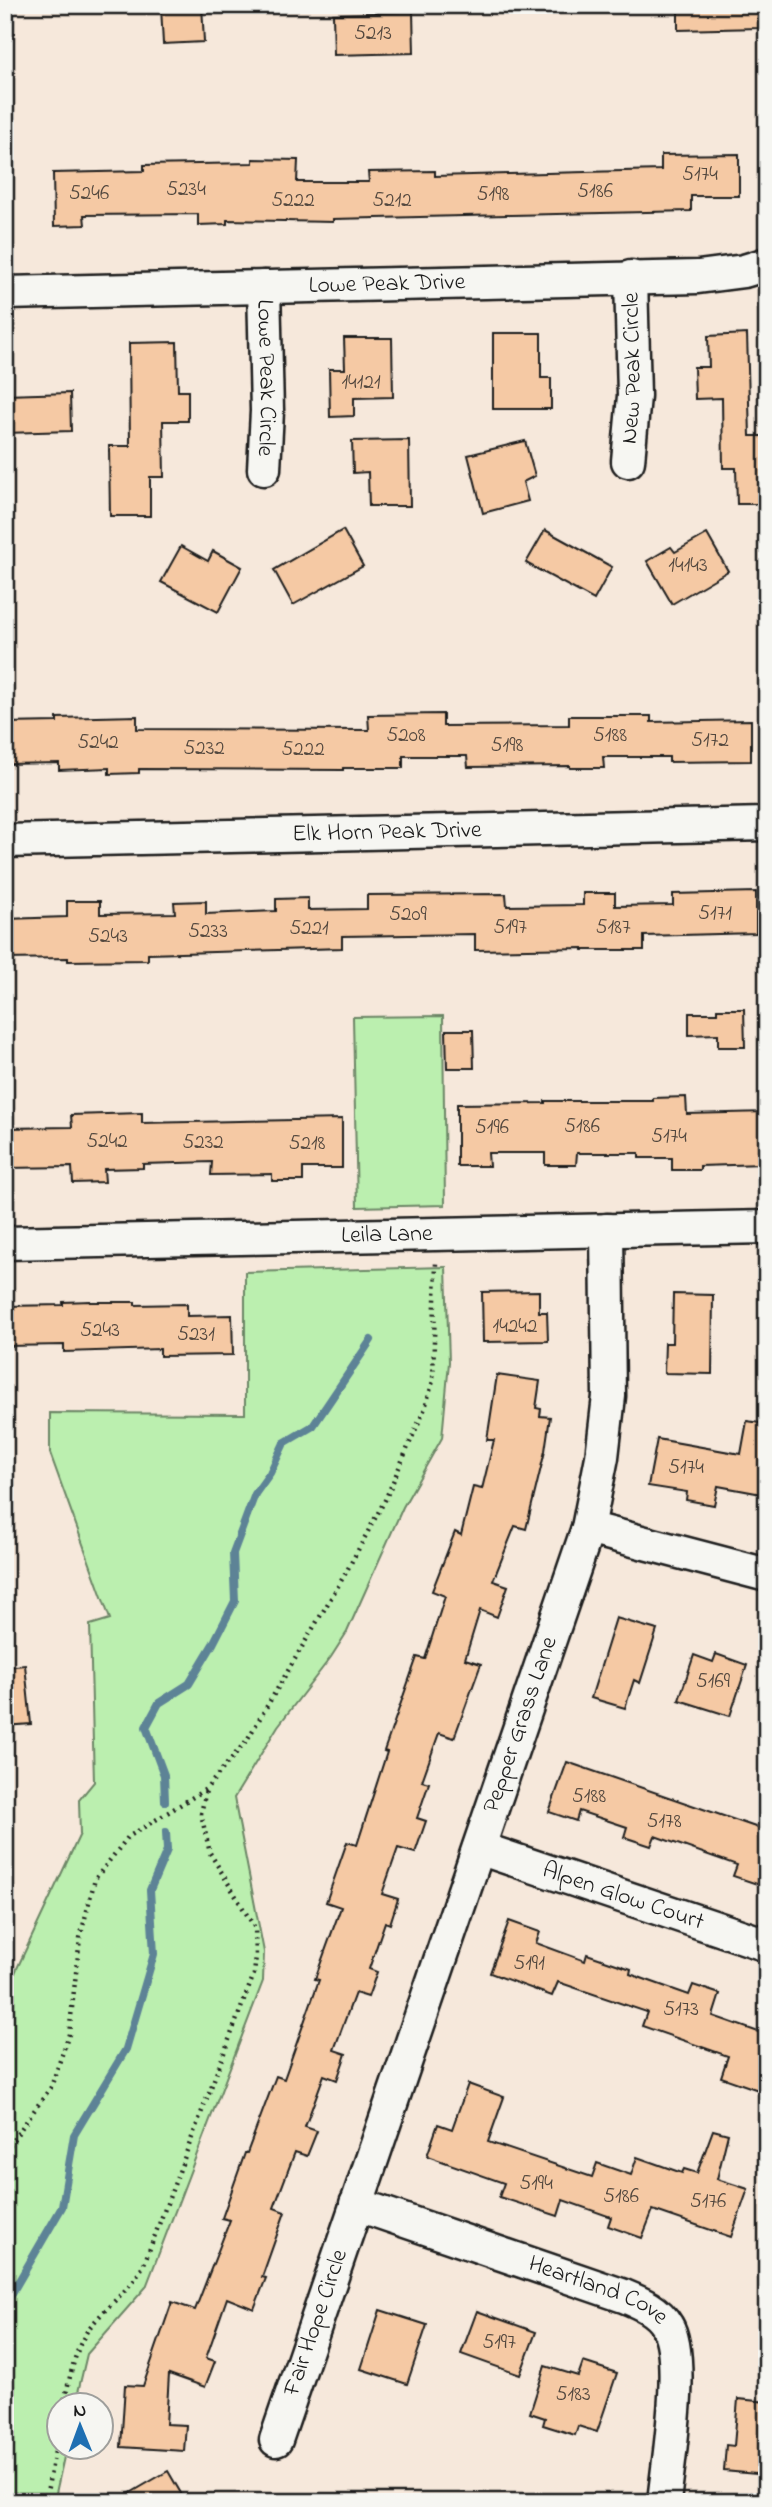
<svg xmlns="http://www.w3.org/2000/svg" width="772" height="2507" font-family="'Indie Flower',sans-serif">
  <rect width="100%" height="100%" fill="#f6e8db"/>
  <filter id="ink" filterUnits="userSpaceOnUse"><feTurbulence type="fractalNoise" baseFrequency=".0143" numOctaves="2"/><feDisplacementMap in="SourceGraphic" scale="14" xChannelSelector="R" yChannelSelector="G"/><feConvolveMatrix kernelMatrix="1 2 1 2 8 2 1 2 1" color-interpolation-filters="sRGB"/></filter>
  <g filter="url(#ink)">
    <g fill="#bbefaf" stroke="#6c8666" stroke-width="2">
      <polygon points="443,1016 445,1205 357,1207 353,1017"/>
      <polygon points="446,1267 449,1362 442,1438 403,1507 347,1632 331,1657 278,1726 234,1798 264,1952 263,1981 146,2287 87,2354 75,2405 60,2406 60,2448 66,2448 54,2502 5,2502 5,1994 80,1834 79,1800 94,1782 90,1625 110,1619 50,1453 50,1413 245,1414 245,1272"/>
    </g>
    <g fill="none" stroke-linecap="round" stroke-linejoin="round">
      <g stroke="#5d8396" stroke-width="8">
        <polyline points="165,1801 164,1775 146,1727 159,1703 189,1684 213,1644 235,1601 233,1553 255,1494 270,1473 284,1443 313,1426 371,1340"/>
        <polyline points="5,2305 62,2207 74,2135 126,2049 154,1954 150,1890 167,1850 166,1832"/>
      </g>
    </g>
    <g fill="#f5c9a4" stroke="#1c1c1c" stroke-width="2">
      <polygon points="202,5 204,42 163,44 161,7"/>
      <polygon points="678,5 759,5 759,28 678,30"/>
      <polygon points="413,12 414,53 334,55 333,14"/>
      <polygon points="739,154 739,196 691,196 691,211 333,219 333,222 227,220 227,224 198,225 198,214 84,215 85,225 54,226 53,173 144,171 144,165 253,163 253,159 298,160 297,182 369,182 368,172 435,171 435,176 661,170 661,155"/>
      <polygon points="493,333 541,333 541,378 551,378 551,409 493,409"/>
      <polygon points="747,334 750,436 767,436 767,504 737,504 736,468 723,468 722,398 695,399 694,367 709,367 708,336"/>
      <polygon points="344,338 392,338 393,397 354,398 354,416 330,417 329,369 345,369"/>
      <polygon points="177,342 178,391 188,391 188,421 163,421 164,477 150,477 150,516 110,516 109,446 130,446 129,343"/>
      <polygon points="70,393 71,431 5,433 5,395"/>
      <polygon points="409,440 410,506 369,506 368,472 353,473 352,441"/>
      <polygon points="525,441 535,476 523,482 528,501 483,513 468,455"/>
      <polygon points="343,530 363,566 293,605 274,570"/>
      <polygon points="545,530 612,567 594,600 526,563"/>
      <polygon points="707,534 728,571 672,604 647,561 671,547 675,552"/>
      <polygon points="181,546 208,561 213,551 242,567 218,612 161,582"/>
      <polygon points="443,714 443,726 569,725 569,716 651,716 651,722 751,720 751,761 669,762 669,757 603,757 604,768 570,768 570,766 468,767 467,756 403,756 403,768 343,768 343,770 139,769 139,773 109,774 109,768 59,770 59,763 5,764 5,723 57,722 57,718 137,716 137,729 369,730 368,715"/>
      <polygon points="756,892 756,933 644,936 644,950 583,950 583,948 475,950 475,934 342,936 342,948 148,954 148,960 68,961 68,958 5,959 5,919 67,917 67,901 100,901 100,914 175,913 174,902 206,901 206,914 276,911 276,899 308,898 308,910 367,909 367,895 506,894 507,906 583,905 583,893 615,893 615,906 673,905 673,894"/>
      <polygon points="717,1009 744,1009 745,1047 718,1047 718,1034 689,1035 689,1013 717,1013"/>
      <polygon points="446,1030 473,1030 474,1068 447,1068"/>
      <polygon points="686,1097 687,1114 767,1112 767,1152 762,1152 763,1164 700,1166 700,1170 672,1170 672,1158 639,1158 639,1153 577,1153 576,1165 545,1165 545,1153 488,1153 489,1166 457,1166 457,1104 545,1103 545,1101 653,1101 653,1098"/>
      <polygon points="142,1113 142,1123 342,1119 342,1168 303,1168 303,1181 272,1181 272,1174 211,1175 212,1162 143,1164 143,1168 104,1169 105,1182 73,1183 72,1167 5,1168 5,1128 72,1127 71,1115"/>
      <polygon points="539,1291 539,1312 547,1312 548,1341 483,1342 482,1292"/>
      <polygon points="673,1294 713,1295 712,1374 664,1373 665,1343 672,1343"/>
      <polygon points="90,1301 90,1302 135,1302 135,1305 187,1304 187,1316 232,1315 233,1355 160,1356 160,1349 64,1352 64,1345 5,1346 5,1306 63,1305 63,1302"/>
      <polygon points="497,1375 540,1381 536,1408 541,1409 540,1416 550,1417 545,1451 526,1529 515,1526 493,1581 508,1586 497,1617 480,1610 465,1659 481,1664 454,1738 439,1733 422,1781 429,1783 417,1818 426,1821 415,1853 398,1848 382,1894 398,1899 390,1924 385,1922 369,1969 377,1972 368,1997 355,1993 334,2050 346,2054 337,2080 324,2075 305,2127 317,2131 307,2156 295,2152 274,2208 285,2212 262,2277 266,2278 254,2309 227,2298 206,2358 215,2361 205,2387 169,2374 166,2424 186,2425 184,2451 121,2447 125,2385 143,2386 172,2302 195,2310 230,2220 222,2218 245,2153 247,2153 276,2076 284,2079 319,1980 315,1979 341,1907 326,1902 347,1842 357,1845 387,1752 384,1751 417,1657 425,1659 445,1596 432,1591 455,1532 461,1535 473,1487 482,1489 494,1440 487,1440"/>
      <polygon points="747,1421 767,1424 767,1495 718,1486 714,1505 686,1500 687,1492 648,1486 657,1439 741,1454"/>
      <polygon points="616,1618 657,1630 640,1683 634,1680 625,1708 591,1698"/>
      <polygon points="716,1654 747,1665 730,1716 679,1700 694,1655 713,1662"/>
      <polygon points="25,1665 31,1724 5,1726 5,1667"/>
      <polygon points="567,1762 767,1831 767,1864 760,1885 733,1876 737,1865 655,1836 651,1846 624,1837 627,1827 579,1811 576,1821 549,1812"/>
      <polygon points="509,1921 540,1932 536,1943 585,1961 587,1954 631,1969 630,1974 689,1995 693,1985 720,1994 713,2016 767,2035 767,2093 721,2077 728,2056 642,2026 647,2012 558,1982 552,1996 490,1973"/>
      <polygon points="468,2084 504,2097 488,2142 592,2177 597,2163 631,2175 637,2157 682,2173 684,2169 697,2173 713,2130 728,2134 717,2179 748,2189 731,2237 653,2210 642,2238 608,2226 611,2217 563,2200 558,2216 499,2197 504,2183 427,2156 438,2124 452,2129"/>
      <polygon points="380,2310 427,2325 407,2384 361,2369"/>
      <polygon points="477,2311 536,2332 520,2375 461,2354"/>
      <polygon points="583,2362 617,2373 597,2432 578,2426 575,2435 543,2425 545,2418 530,2413 545,2366 578,2376"/>
      <polygon points="738,2399 767,2402 767,2475 724,2471 726,2445 734,2446"/>
      <polygon points="168,2471 186,2502 115,2502"/>
    </g>
    <g fill="none" stroke-linecap="round" stroke-linejoin="round">
      <defs>
        <g id="minor">
          <path id="s1" d="M264,287L267,411L264,469"/>
          <path id="s2" d="M5,293L698,277L744,271L767,264"/>
          <path id="s3" d="M628,461L634,396L631,277"/>
          <path id="s4" d="M5,841L767,824"/>
          <path id="s5" d="M5,1243L767,1227"/>
          <polyline points="588,1528 767,1575"/>
          <path id="s6" d="M479,1848L767,1945"/>
          <path id="s7" d="M356,2204L624,2296C641,2303 658,2310 667,2326C686,2357 668,2462 664,2502"/>
          <path id="s8" d="M276,2440L588,1528L602,1457L609,1396L607,1230"/>
        </g>
      </defs>
      <use href="#minor" stroke="#1c1c1c" stroke-width="37"/>
      <g stroke="#1c1c1c" stroke-width="4.5" stroke-dasharray="2 5" stroke-linecap="butt">
        <polyline points="5,2151 51,2087 69,2034 80,1938 95,1879 128,1837 206,1789 247,1740 344,1576 385,1500 425,1408 433,1381 436,1262"/>
        <path d="M63,2406C70,2379 74,2349 90,2327C108,2305 131,2289 144,2264L254,1974L256,1956L255,1928L210,1853L201,1814L206,1790"/>
        <polyline points="45,2502 60,2425"/>
      </g>
      <use href="#minor" stroke="#f6f6f2" stroke-width="32"/>
    </g>
  </g>
  <g text-anchor="middle" dominant-baseline="central" stroke-width="5" stroke-linejoin="round" paint-order="stroke">
    <g font-size="21" fill="#52473e">
      <text x="373" y="34">5213</text>
      <text x="700" y="175">5174</text>
      <text x="186" y="190">5234</text>
      <text x="595" y="192">5186</text>
      <text x="89" y="194">5246</text>
      <text x="493" y="195">5198</text>
      <text x="293" y="201">5222</text>
      <text x="392" y="201">5212</text>
      <text x="361" y="383">14121</text>
      <text x="688" y="566">14143</text>
      <text x="406" y="736">5208</text>
      <text x="610" y="736">5188</text>
      <text x="710" y="741">5172</text>
      <text x="98" y="743">5242</text>
      <text x="507" y="746">5198</text>
      <text x="204" y="749">5232</text>
      <text x="303" y="750">5222</text>
      <text x="715" y="914">5171</text>
      <text x="408" y="915">5209</text>
      <text x="510" y="928">5197</text>
      <text x="613" y="928">5187</text>
      <text x="309" y="929">5221</text>
      <text x="208" y="932">5233</text>
      <text x="108" y="937">5243</text>
      <text x="582" y="1127">5186</text>
      <text x="492" y="1128">5196</text>
      <text x="669" y="1137">5174</text>
      <text x="107" y="1142">5242</text>
      <text x="203" y="1143">5232</text>
      <text x="307" y="1144">5218</text>
      <text x="515" y="1327">14242</text>
      <text x="100" y="1331">5243</text>
      <text x="196" y="1335">5231</text>
      <text x="686" y="1468">5174</text>
      <text x="713" y="1682">5169</text>
      <text x="589" y="1797">5188</text>
      <text x="664" y="1822">5178</text>
      <text x="529" y="1964">5191</text>
      <text x="681" y="2010">5173</text>
      <text x="536" y="2184">5194</text>
      <text x="621" y="2197">5186</text>
      <text x="708" y="2202">5176</text>
      <text x="499" y="2343">5197</text>
      <text x="573" y="2395">5183</text>
    </g>
    <g font-size="24" fill="#1c1c1c" stroke="#f6f6f2">
      <text stroke="none"><textPath href="#s2" startOffset="382">Lowe Peak Drive</textPath></text>
      <text stroke="none"><textPath href="#s3" startOffset="93">New Peak Circle</textPath></text>
      <text stroke="none"><textPath href="#s1" startOffset="91">Lowe Peak Circle</textPath></text>
      <text stroke="none"><textPath href="#s4" startOffset="382">Elk Horn Peak Drive</textPath></text>
      <text stroke="none"><textPath href="#s5" startOffset="382">Leila Lane</textPath></text>
      <text stroke="none"><textPath href="#s8" startOffset="756">Pepper Grass Lane</textPath></text>
      <text stroke="none"><textPath href="#s6" startOffset="152">Alpen Glow Court</textPath></text>
      <text stroke="none"><textPath href="#s7" startOffset="257">Heartland Cove</textPath></text>
      <text stroke="none"><textPath href="#s8" startOffset="124">Fair Hope Circle</textPath></text>
    </g>
  </g>
  <rect width="772" height="2507" fill="none" stroke="#f6f6f2" stroke-width="28"/>
  <rect x="14" y="14" width="744" height="2479" fill="none" stroke="#1c1c1c" stroke-width="2.5" filter="url(#ink)"/>
  <g transform="translate(80 2426) rotate(359)"><circle r="33" fill="#f6f6f2" stroke="#9f9f9c" stroke-width="2"/>
  <path d="M0-5L12 26L0 18L-12 26Z" fill="#1f6fb2"/>
  <text y="-10" font-size="19" font-weight="bold" text-anchor="middle" fill="#1c1c1c">N</text>
  </g>
</svg>
